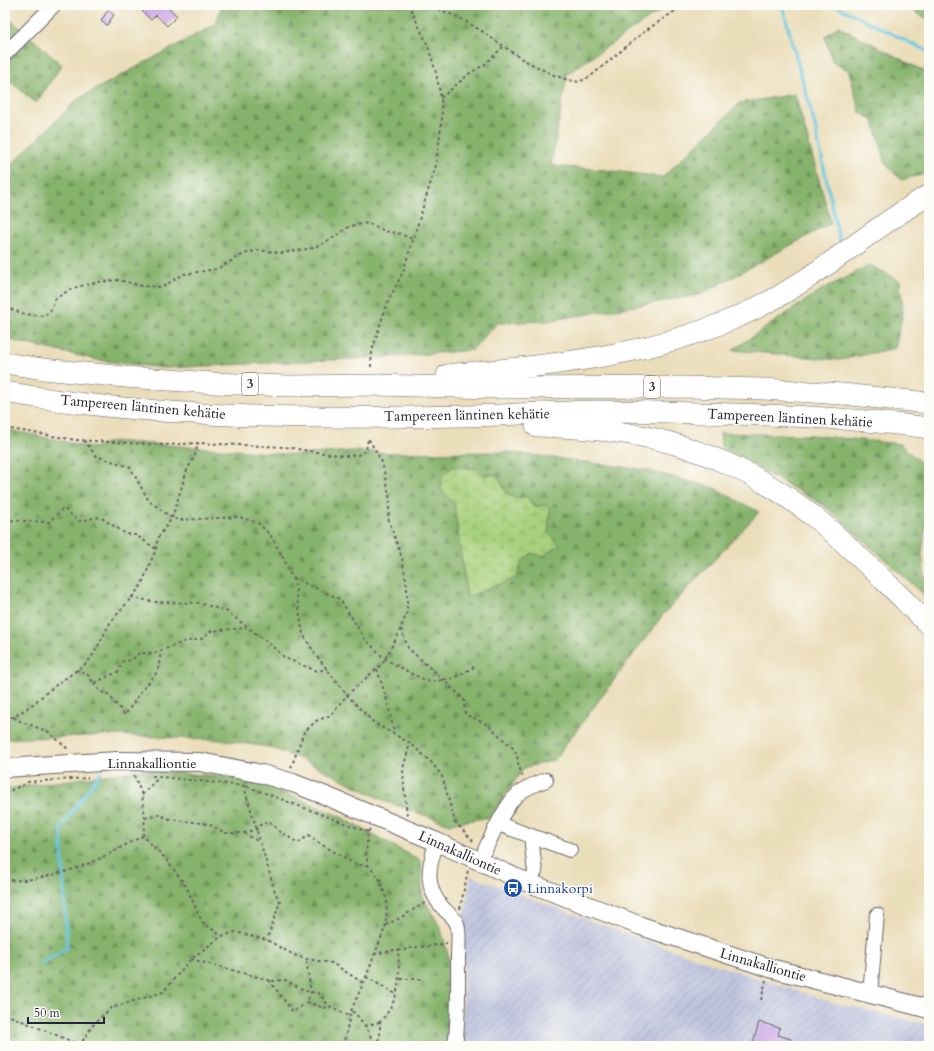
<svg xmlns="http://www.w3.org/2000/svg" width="934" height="1051" font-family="Cardo,serif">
  <defs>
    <pattern id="industrial-furrows" width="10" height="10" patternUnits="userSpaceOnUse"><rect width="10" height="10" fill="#bec3dd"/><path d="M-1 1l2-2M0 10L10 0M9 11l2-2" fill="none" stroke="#a3a7bf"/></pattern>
    <pattern id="forest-firs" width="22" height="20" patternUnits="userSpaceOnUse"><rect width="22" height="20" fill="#86b36c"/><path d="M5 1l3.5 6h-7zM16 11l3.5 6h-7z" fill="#6d915a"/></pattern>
    <pattern id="wetland-marsh" width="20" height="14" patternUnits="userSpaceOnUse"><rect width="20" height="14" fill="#a8d17d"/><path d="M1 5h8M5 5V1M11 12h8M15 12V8" fill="none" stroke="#90b36d"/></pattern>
  </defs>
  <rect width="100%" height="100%" fill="#fdfcf7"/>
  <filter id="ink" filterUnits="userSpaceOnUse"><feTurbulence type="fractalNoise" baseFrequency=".025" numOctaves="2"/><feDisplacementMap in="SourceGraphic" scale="8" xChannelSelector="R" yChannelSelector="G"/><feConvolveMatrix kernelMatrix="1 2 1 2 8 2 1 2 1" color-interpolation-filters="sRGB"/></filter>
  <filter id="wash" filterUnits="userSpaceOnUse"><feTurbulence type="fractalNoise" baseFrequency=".012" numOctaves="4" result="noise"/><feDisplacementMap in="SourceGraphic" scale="16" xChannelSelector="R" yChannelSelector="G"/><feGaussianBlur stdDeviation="0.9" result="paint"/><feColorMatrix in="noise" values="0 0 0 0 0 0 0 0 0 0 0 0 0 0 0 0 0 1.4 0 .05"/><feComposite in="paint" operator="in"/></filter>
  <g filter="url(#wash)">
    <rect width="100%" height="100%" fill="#eaddb9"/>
    <polygon fill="url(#industrial-furrows)" points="471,876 623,933 714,964 832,1002 929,1025 929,1046 462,1046 464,917"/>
    <g fill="url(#forest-firs)" stroke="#546a54" fill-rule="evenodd">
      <polygon points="222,5 668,5 567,74 551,166 605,170 663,177 740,103 795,94 831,223 700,295 546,321 497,323 472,350 391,357 164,368 98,360 5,339 5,171 78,99 214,25 217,21"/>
      <polygon points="903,5 929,5 929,20"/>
      <polygon points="5,15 62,65 36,103 5,77"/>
      <polygon points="838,26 929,74 929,173 901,180 886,164 873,119 860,113 849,70 833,63 825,37"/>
      <polygon points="870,265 900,281 903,313 895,348 840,360 733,350 821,290"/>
      <path d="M5,429L93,448L113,441L298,455L351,451L395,453L507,452L646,470L714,488L759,512L662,616L554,760L524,768L490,817L450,824L387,802L306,761L269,747L220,740L116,735L5,739ZM483,475H497L507,494L533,507L546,505L548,533L543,556L532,553L467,597L454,503Z"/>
      <polygon points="720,433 812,435 900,444 929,470 929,511 928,512 922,552 927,597 825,506 721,447"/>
      <polygon points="141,770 241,778 276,789 341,817 421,861 422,895 441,929 450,963 447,1038 443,1046 16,1046 5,1041 5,789"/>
    </g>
    <polygon fill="url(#wetland-marsh)" stroke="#657a5c" points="453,467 477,469 483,475 497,475 507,494 516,499 527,496 533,507 546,505 550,508 548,533 560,545 543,556 532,553 522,561 517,577 467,597 454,503 441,490 442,475"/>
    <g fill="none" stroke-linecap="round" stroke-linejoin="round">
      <g stroke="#64c6e2" stroke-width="3">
        <polyline points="782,5 815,126 840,243"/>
        <polyline points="834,5 929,52"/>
        <polyline points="40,964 67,948 61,827 101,772"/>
      </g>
    </g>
    <g id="blocks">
      <g fill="#c7a0e5">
        <polygon points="148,5 166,5 177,16 167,26 156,15 151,20 142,11"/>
        <polygon points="108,10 114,15 107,25 101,21"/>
        <polygon points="759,1022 780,1028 778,1035 791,1039 789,1046 752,1046"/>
      </g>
    </g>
  </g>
  <g filter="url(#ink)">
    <use href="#blocks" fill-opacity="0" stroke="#686367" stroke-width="1"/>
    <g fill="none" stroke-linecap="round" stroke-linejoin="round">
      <defs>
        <g id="minor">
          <polyline points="5,54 54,5"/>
          <polyline points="498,824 570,850"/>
          <polyline points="531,836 535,872"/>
          <path d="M437,842C428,866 424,887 443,908C447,912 455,918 457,924C460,932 458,948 458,957C458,987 459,1017 455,1046"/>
          <path d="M485,850C492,835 503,810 514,798C522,789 534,784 546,780"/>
          <polyline points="870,994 877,915"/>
        </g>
        <polyline id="major" points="5,768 117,761 200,762 262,774 293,783 326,796 437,842 519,879 641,926 770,968 929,1009"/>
        <g id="highway">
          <polyline points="5,363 43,369 125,377 213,383 288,386 375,385 494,388 684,387 764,389 842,394 929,403"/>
          <path d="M447,375C562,364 676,355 779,296C831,266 877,225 929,195"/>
          <path d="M5,392C156,419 311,419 464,416C508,415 551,412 595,411C629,411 663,412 697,413C774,415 852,417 929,428"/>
          <path d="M536,426C567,427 599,429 630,434C699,445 764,476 818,520C846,543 872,569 898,594C908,604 918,615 929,624"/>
        </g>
      </defs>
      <use href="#minor" stroke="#686367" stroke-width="16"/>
      <use href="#major" stroke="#686367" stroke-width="20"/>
      <use href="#highway" stroke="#686367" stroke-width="22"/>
      <g stroke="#686367" stroke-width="2" stroke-dasharray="3 3" stroke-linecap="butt">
        <polyline points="427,5 458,17 480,30 522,59 551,74 568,80 579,82 591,76 645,31 684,5"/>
        <polyline points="441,98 470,73 484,65 503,47"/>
        <polyline points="5,307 24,314 44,316 51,310 56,298 73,288 98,282 119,280 142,286 162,287 184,274 217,269 244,254 258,250 282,253 313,248 330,240 350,226 368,223 385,231 401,234 412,239"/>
        <polyline points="371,367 372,351 386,306 403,272 436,165 442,119 441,98 436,73 428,46 409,5"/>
        <polyline points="5,428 76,440 166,445 198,443 285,447 309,451 345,456 358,455 366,451 368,439"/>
        <polyline points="84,440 96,456 130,467 149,501 172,518 178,520 239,517 258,523 271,536 284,559 295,585 303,634 315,654 347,695 374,723 410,743 431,762 442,776 455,822 475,843"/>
        <polyline points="5,520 49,522 63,508 79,521 100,517 126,534 136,535 156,549"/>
        <polyline points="293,578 340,599 365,639 385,659 412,674 430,682 454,678 476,666"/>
        <polyline points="131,597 155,602 199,603 226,611 270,644 285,658 317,671 327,669"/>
        <polyline points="401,629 408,648 464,699 465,714 488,725 513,748 517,755 518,764 523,777"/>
        <polyline points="377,669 388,704 394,733"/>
        <polyline points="76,670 87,674 94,683 118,672 123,661 132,660 139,653 155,653 183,642 201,639 211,631 246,628"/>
        <polyline points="94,683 101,692 107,693 125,715 140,693 158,671 161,651"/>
        <polyline points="14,717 17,720 49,732 69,750"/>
        <polyline points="5,718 14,717 33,704 52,688 87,663 95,652 110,623 141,586 156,549 158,538 172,518 187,470 195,455 198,443"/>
        <polyline points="291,768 304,732 316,721 331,715 347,695 382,664 397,637 407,613 407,586 402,558 388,518 390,500 382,462 368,438"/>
        <polyline points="134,775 142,795 145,818 143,836 165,858 186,886 202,922 222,936"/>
        <polyline points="152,776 246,786 368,832"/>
        <polyline points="27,782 88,778"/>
        <polyline points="246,785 245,790 275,892 280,902 267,940"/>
        <polyline points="5,793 27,783"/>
        <polyline points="142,795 159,777"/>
        <polyline points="407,815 404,787 403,769 410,743"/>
        <polyline points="145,818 159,815 170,819 209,824 225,833 244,833 257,829 262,823 270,822 279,831 298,843 309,835 317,842 357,865 368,865"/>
        <polyline points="244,833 259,842"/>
        <path d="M5,879C23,884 69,872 87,864C106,857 124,845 143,836"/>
        <polyline points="460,909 468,870"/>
        <polyline points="386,925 400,918 426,902"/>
        <polyline points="374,954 394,950 404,950 409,948 430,946 447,943"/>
        <polyline points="191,959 272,981 285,980 306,991 318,993 329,1006 350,1016"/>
        <polyline points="366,977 396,994"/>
        <polyline points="400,979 424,979"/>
        <polyline points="269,980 293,1012 307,1002 311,992 306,959"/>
        <polyline points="761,1000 766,980"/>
        <polyline points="307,1002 324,1008 329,1006"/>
        <path d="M352,1011C363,1020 369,1033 375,1045"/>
        <polyline points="5,1014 83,1046"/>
        <polyline points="365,1026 380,1022"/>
        <polyline points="81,1046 80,1045 93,1025 111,1008 163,992 191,959 222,936 236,932 267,940 294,955 306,959 332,963 363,983"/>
        <polyline points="343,1046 351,1011 366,977 386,925 387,900 379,878 368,865 366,854 368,832 370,829"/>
        <path d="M375,1046L380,1037V1022C401,998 400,980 398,950"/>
      </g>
      <use href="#minor" stroke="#fff" stroke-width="14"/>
      <use href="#major" stroke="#fff" stroke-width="18"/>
      <use href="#highway" stroke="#fff" stroke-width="21"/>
    </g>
  </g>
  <defs>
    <symbol id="bus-disc" viewBox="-11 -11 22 22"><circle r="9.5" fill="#1a4fb4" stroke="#fdfcf7"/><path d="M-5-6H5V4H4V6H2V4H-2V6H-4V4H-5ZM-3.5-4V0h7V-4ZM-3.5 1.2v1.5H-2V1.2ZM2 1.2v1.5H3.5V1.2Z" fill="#fff"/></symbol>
  </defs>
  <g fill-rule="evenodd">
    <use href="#bus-disc" x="502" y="877" width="22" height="22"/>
  </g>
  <g text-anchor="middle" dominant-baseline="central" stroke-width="3" stroke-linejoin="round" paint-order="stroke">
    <g fill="#fdfcf7" stroke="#646373" stroke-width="1">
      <rect x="242" y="373" width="16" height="22" rx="3"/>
      <rect x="644" y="376" width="16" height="22" rx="3"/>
    </g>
    <g font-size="13" font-weight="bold" fill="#22223b">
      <text x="250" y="384">3</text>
      <text x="652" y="387">3</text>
    </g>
    <g font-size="14" fill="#22223b" stroke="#fdfcf7">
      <text transform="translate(143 407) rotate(5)">Tampereen läntinen kehätie</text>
      <text transform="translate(467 415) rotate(-1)">Tampereen läntinen kehätie</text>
      <text transform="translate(790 418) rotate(3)">Tampereen läntinen kehätie</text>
      <text x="152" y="763">Linnakalliontie</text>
      <text transform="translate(460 853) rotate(24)">Linnakalliontie</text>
      <text transform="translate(763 965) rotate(16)">Linnakalliontie</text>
    </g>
    <g font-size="14" fill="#164399" stroke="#fdfcf7" text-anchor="start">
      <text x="527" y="888">Linnakorpi</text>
    </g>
  </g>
  <rect width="934" height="1051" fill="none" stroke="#fdfcf7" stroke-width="20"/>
  <path d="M28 1017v6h76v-6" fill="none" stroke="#22223b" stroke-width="2"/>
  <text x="34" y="1017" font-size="12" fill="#22223b" stroke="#fdfcf7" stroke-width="3" paint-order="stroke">50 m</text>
</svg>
